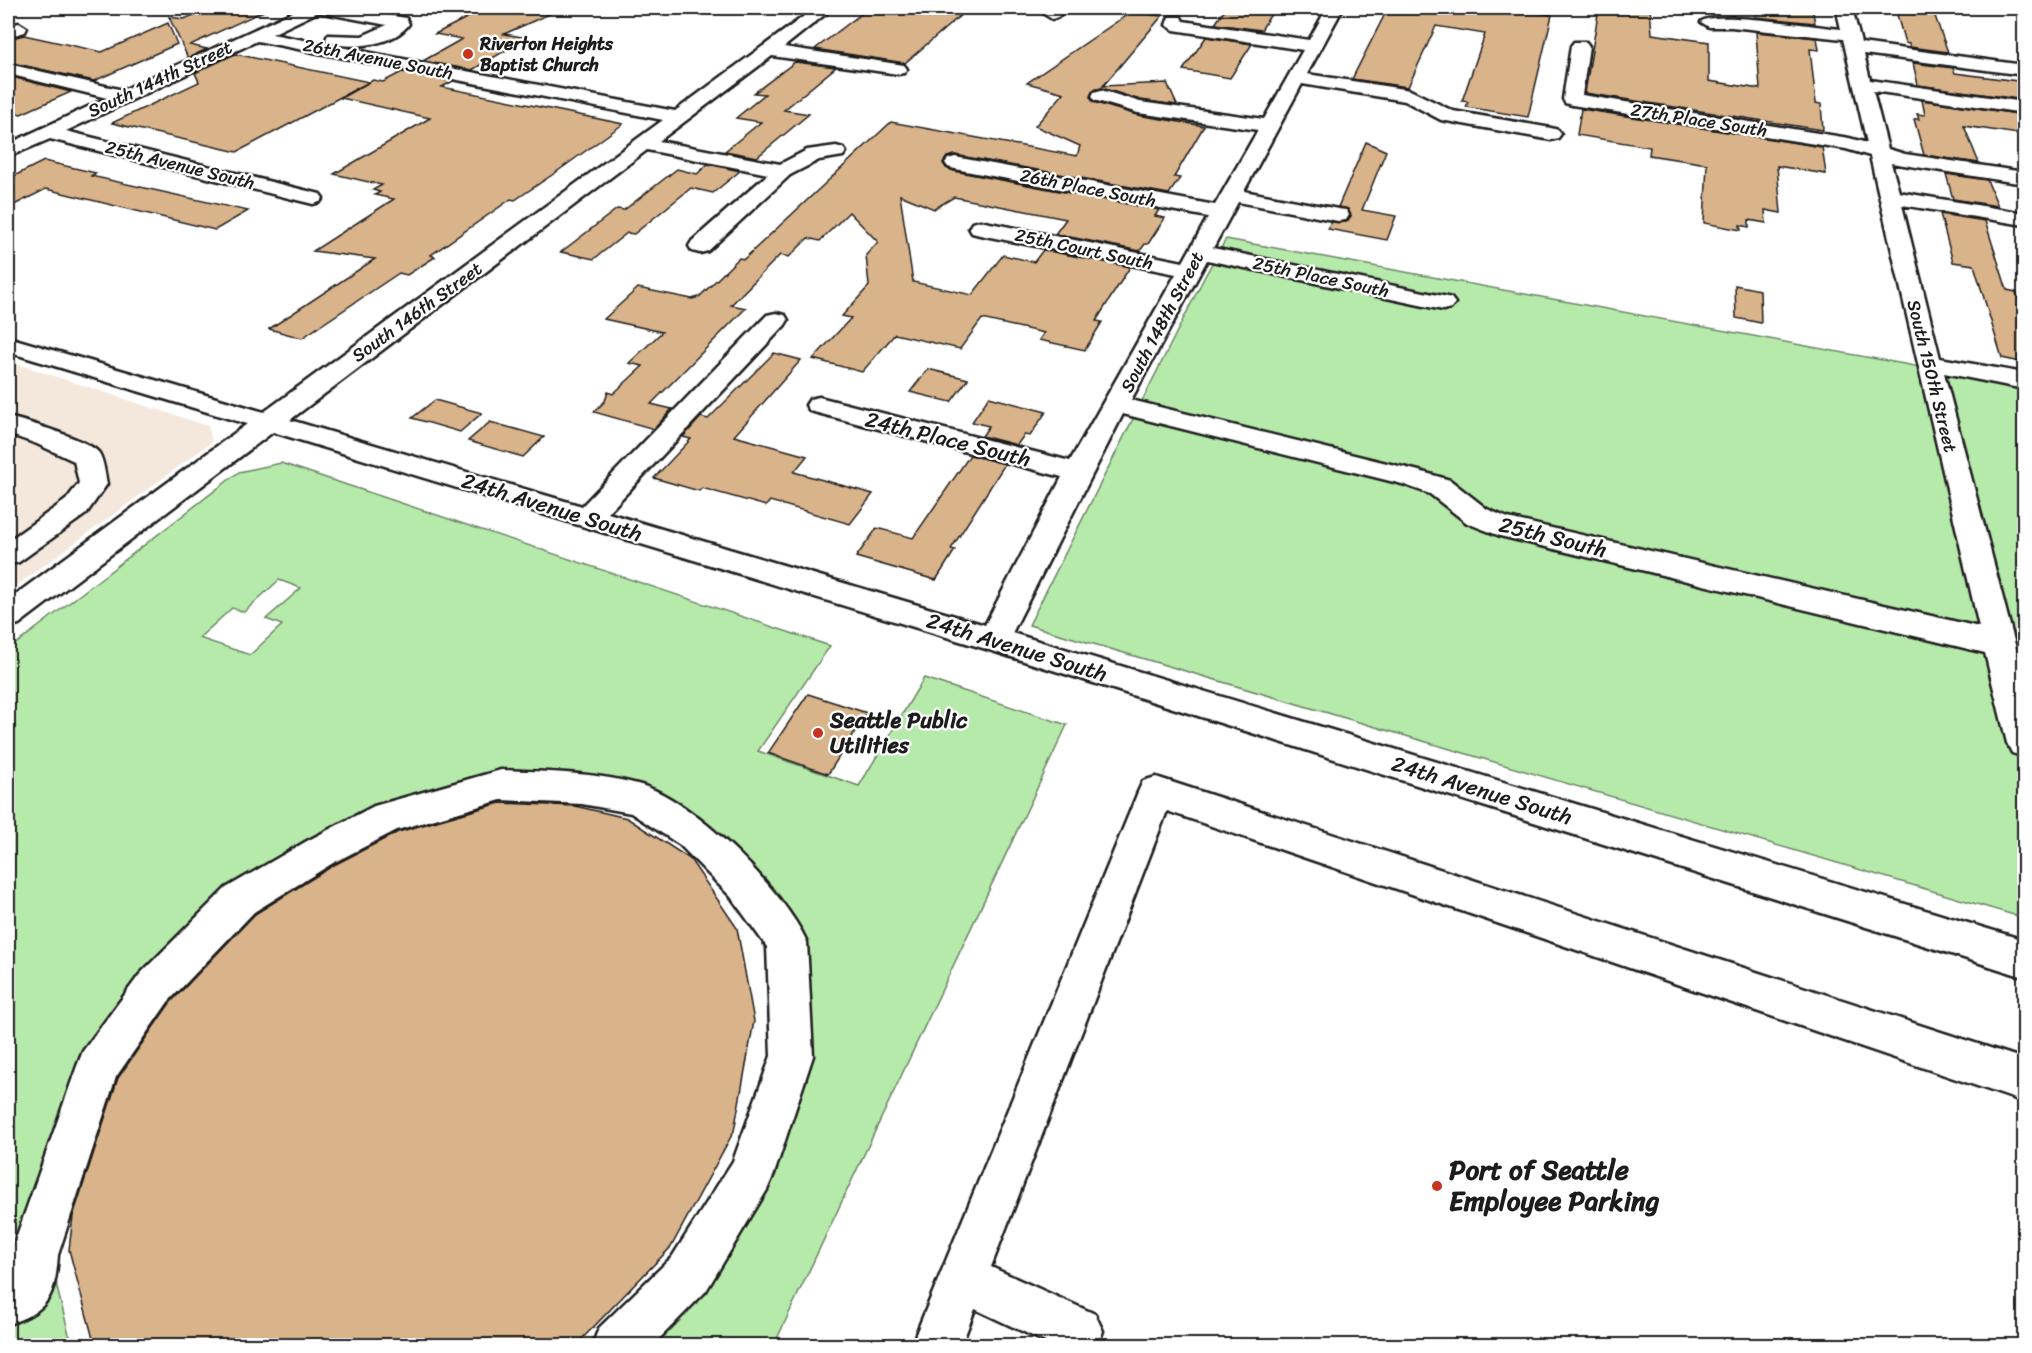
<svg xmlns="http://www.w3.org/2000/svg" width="2032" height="1353" font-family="Sriracha,sans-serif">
  <rect width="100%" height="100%" fill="#fff"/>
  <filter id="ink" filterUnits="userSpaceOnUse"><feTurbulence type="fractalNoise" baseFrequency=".0167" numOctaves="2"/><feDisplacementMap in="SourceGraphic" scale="12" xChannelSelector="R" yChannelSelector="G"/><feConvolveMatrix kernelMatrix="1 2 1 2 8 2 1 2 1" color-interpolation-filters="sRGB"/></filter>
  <g filter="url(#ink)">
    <polygon fill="#f4e8dc" points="8,361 208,426 212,442 8,592"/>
    <g fill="#b6eaab" stroke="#698364" stroke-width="1.5" fill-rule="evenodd">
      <polygon points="1226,239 2024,386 2024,918 1029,625 1205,276"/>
      <path d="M281,463L830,646L758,751L859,786L924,678L1067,725L774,1345H626L731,1220L792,983L733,848L707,825L678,806L611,781L372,813L141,998L53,1238L57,1288L69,1334L75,1345L8,1346V650L239,472ZM279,580L301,588L266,619L282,625L250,655L199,638L232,608L244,612Z"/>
    </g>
    <g fill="#d9b38a" stroke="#1c1c1c" stroke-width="1.5">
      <polygon points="211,8 270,8 190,45 207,49 188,58 169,17 184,19"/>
      <polygon points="486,8 563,8 504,34 527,38 472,70 423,61 462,39 435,34"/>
      <polygon points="869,8 907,12 907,8 969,8 905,63 815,49"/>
      <polygon points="1226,8 1275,8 1261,30 1215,24"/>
      <polygon points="1388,8 1500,8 1552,15 1528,117 1466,107 1468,102 1462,101 1485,34 1436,26 1408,87 1352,79"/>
      <polygon points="1599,8 1650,8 1652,34 1709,42 1709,81 1760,89 1756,32 1817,38 1819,50 1810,49 1816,103 1821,104 1823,130 1585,93"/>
      <polygon points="1754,8 1812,8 1815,23 1755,17"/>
      <polygon points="1895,8 1932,8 1948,52 1910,47 1909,44 1905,43"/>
      <polygon points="1131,12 1162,16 1103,86 1167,83 1177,105 1140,100 1102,88 1093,90 1090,97 1093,102 1137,115 1204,126 1174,177 1180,178 1169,194 955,155 947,157 943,163 946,168 954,171 1159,210 1155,216 1165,218 1148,244 1145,244 1140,251 1055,234 1066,219 954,197 934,209 900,195 913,282 972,295 1003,255 1034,262 1043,250 1130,267 1096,321 1102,322 1085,350 1039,340 1044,333 982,319 960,349 895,334 862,372 813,359 851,318 842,316 869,286 866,255 878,242 849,212 820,241 808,238 789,257 780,255 731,305 746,308 651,404 672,409 654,429 594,412 605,401 608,392 613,394 643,366 629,363 662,332 604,319 638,288 692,299 699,297 739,258 744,259 891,122 1077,156 1080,146 1035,126 1064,93 1027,83"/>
      <polygon points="168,23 177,44 94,81 8,62 8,39 24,35 102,52"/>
      <polygon points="1206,37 1252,44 1230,78 1183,70"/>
      <polygon points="235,54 369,82 237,152 112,123 199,82 195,73"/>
      <polygon points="795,62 836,67 784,110 809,114 757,157 725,151 761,122 736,118 765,94 754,93"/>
      <polygon points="1913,63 1953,68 1955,73 2025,82 2025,100 1918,85"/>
      <polygon points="402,72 453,81 442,87 623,124 555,173 515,200 511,199 431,255 435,257 407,275 399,273 302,338 269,329 375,259 313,251 394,199 375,195 380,192 373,190 382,185 334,174 430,118 341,98 373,80 383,82"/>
      <polygon points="8,76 71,92 21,114 8,111"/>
      <polygon points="1922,100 2025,115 2025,135 1964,126 1979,163 1924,155 1914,119 1919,119 1917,114 1925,115"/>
      <polygon points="1581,109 1822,147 1826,174 1777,166 1781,213 1765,210 1766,223 1749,220 1749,227 1740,225 1741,230 1704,223 1707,164 1649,155 1650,147 1577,135"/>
      <polygon points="1366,142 1386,151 1362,210 1396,216 1387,240 1328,229 1331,222 1346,222 1351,216 1348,209 1338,207"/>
      <polygon points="44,161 96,173 91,176 248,211 215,230 46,189 8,208 8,179"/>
      <polygon points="708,164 740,171 713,193 691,188 634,234 627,233 594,259 561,252 617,209 624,210 677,169 697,174"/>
      <polygon points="1946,174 1987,180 1998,206 1953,199"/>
      <polygon points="1940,214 1985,221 2007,290 2016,292 2025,317 2025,363 2002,358 1974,265 1953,262"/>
      <polygon points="1735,285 1760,290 1761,323 1736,318"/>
      <polygon points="774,353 801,360 734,436 807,456 794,472 873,494 850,524 770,501 766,506 702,488 699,491 654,478 691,439 683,437 701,417 708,419"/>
      <polygon points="928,369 968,379 951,402 910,392"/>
      <polygon points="989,397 1046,412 1030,436 1024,435 1017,445 982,436 989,426 972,422"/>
      <polygon points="435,400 482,413 460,432 412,418"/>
      <polygon points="490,422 544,437 523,457 468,441"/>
      <polygon points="970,455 1005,464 951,549 955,550 936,580 856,557 877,528 913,538"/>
      <polygon points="808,694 867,713 828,774 768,753"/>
      <polygon points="500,803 575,806 627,818 690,859 737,928 754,1021 734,1131 671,1247 575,1346 95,1346 69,1250 73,1216 118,1078 170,1003 255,914 334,865 398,832"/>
    </g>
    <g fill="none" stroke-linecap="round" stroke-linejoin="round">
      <defs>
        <g id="minor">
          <path d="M301,8H346L406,18L409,24C393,46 352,49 328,43L326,39L328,35L362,36L387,25L318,12L272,34L675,111L815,8H833L784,47L904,65L907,69L904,73L898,74L772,56L659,141L780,164L807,150L836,146L843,148L846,152L843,156L819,160L790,175L708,251L700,253L692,251L689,246L692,241L768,174L647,150L290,420L582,506L767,315L776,313L785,315L788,320L785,325L608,513L985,625L1062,477L810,411L806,405L810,399L819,397L1070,461L1176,274L980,235L972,233L969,228L972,223L980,221L1183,262L1208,217L955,169L948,167L945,163L948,159L955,157L1215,205L1258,130L1138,113L1094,100L1092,96L1094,92L1101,90L1140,102L1264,119L1303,50L1174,30L1166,25L1169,17H1181L1183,21L1309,40L1327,8H1343L1307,74L1410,90L1453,111L1551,128L1558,130L1561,134L1558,138L1551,140L1441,120L1405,101L1302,84L1244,191L1338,209L1346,210L1349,215L1346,220L1338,221L1238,202L1213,248L1443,296L1451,298L1455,303L1451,308L1443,310L1207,260L1131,400L1419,471L1450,480L1487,509L1508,518L1979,627L1870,156L1846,149L1572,105L1565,103L1563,99L1571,46L1574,42H1586L1589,46L1582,95L1849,138L1867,143L1843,39L1731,27H1709L1701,22C1710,10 1820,27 1841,29L1836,8H1852L1861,43L2024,65V75L1864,54L1870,80L2024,102V113L1873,91L1888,149L1905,154L2024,172V184L1891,163L1899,192L2024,213V225L1902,205L1940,358L2024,373V389L1944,373L2024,679V757L2012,753L2007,743L1985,653L1500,536L1467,523L1430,494L1402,484L1123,414L1012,633L2024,940V977L986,649L273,432L19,624L8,627V600L247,424L8,352V337L264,412L663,120L257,41L66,131L320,194L323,198L320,202L313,204L50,139L8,157V144L107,98L8,74V64L123,90Z"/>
          <polygon points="1049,8 1066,8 1058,17 1052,19 1044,14"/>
          <polygon points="19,23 27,28 25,32 8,37 8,26"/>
          <path d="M8,417C25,421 90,440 99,453C104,461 105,475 107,484L86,514L19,562L8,565V541L66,500L79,483L74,461L37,444L8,434Z"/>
          <path d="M501,770C548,772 596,772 641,785C695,801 784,891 807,942L813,1056L774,1174L767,1190L706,1291L652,1346H592L599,1328L672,1257L733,1161L771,1056L767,947L731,897L680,845L631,813L582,804L501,800L397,830L333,863L254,912L168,1002L116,1077L58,1255C55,1296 49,1311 8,1324V1271L10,1255L77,1066L83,1051L140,974L226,888L307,841L374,806Z"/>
          <polygon points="1156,777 2024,1059 2024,1102 1167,811 991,1267 1095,1314 1103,1331 1097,1346 1054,1346 975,1309 961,1346 911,1346 1138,792 1143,781"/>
        </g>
      </defs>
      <use href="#minor" stroke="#1c1c1c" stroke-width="5"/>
      <use href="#minor" fill="#fff" fill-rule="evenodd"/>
    </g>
  </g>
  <g fill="#c8321e" stroke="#fff" stroke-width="2">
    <circle cx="468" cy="54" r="6"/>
    <circle cx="818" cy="733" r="6"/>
    <circle cx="1437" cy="1186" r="6"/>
  </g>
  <g text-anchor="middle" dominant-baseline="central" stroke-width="4.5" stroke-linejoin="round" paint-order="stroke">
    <g font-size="18" font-weight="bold" fill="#1c1c1c" stroke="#fff" text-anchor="start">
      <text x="480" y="44">Riverton Heights<tspan x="480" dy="21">Baptist Church</tspan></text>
    </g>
    <g font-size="18" fill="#1c1c1c" stroke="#fff">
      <text transform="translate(378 59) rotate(11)">26th Avenue South</text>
      <text transform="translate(160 79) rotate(-25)">South 144th Street</text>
      <text transform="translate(1699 120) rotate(9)">27th Place South</text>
      <text transform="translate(180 165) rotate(14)">25th Avenue South</text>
      <text transform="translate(1088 188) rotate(11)">26th Place South</text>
      <text transform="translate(1084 249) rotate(12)">25th Court South</text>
      <text transform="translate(1321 277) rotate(12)">25th Place South</text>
      <text transform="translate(417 312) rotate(-36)">South 146th Street</text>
      <text transform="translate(1162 322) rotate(-62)">South 148th Street</text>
      <text transform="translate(1932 376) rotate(76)">South 150th Street</text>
    </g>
    <g font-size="22" fill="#1c1c1c" stroke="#fff">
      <text transform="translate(948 439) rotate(14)">24th Place South</text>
      <text transform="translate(552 507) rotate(17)">24th Avenue South</text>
      <text transform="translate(1553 537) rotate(14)">25th South</text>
      <text transform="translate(1017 647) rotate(17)">24th Avenue South</text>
      <text transform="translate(1482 790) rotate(17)">24th Avenue South</text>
    </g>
    <g font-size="22" font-weight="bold" fill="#1c1c1c" stroke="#fff" text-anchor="start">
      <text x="830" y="720">Seattle Public<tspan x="830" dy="25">Utilities</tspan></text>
    </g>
    <g font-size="27" font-weight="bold" fill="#1c1c1c" stroke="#fff" text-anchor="start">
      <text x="1449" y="1170">Port of Seattle<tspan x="1449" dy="31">Employee Parking</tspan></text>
    </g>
  </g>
  <rect width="2032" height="1353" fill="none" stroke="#fff" stroke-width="30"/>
  <rect x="15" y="15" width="2002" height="1323" fill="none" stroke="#1c1c1c" stroke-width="2" filter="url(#ink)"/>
</svg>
